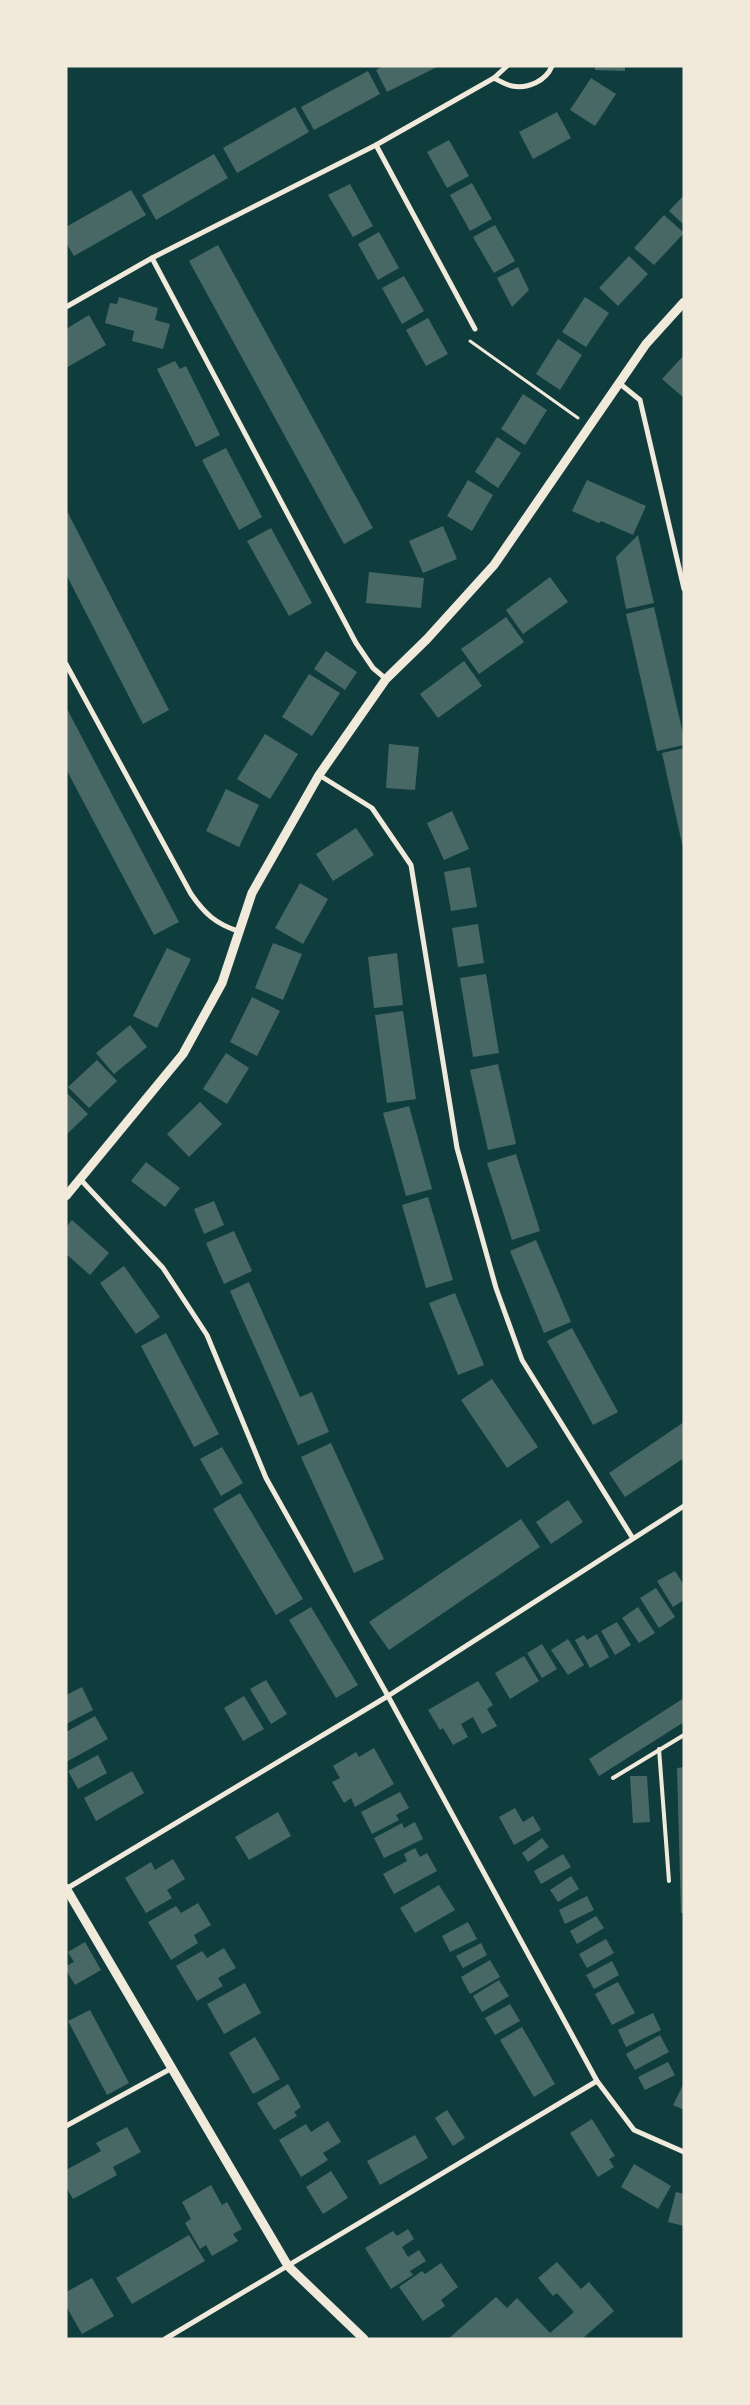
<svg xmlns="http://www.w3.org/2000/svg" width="750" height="2405" font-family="'Fira Sans',sans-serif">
  <rect width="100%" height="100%" fill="#0f3d3e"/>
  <g fill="#486865">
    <polygon points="383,66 439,66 387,92 376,70"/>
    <polygon points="595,66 625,66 625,71 595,70"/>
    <polygon points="368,71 380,94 314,130 301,107"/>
    <polygon points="591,78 616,94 595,126 570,110"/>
    <polygon points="295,107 309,132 237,173 223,148"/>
    <polygon points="557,112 571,138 533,159 519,132"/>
    <polygon points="449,140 469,176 447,188 427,152"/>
    <polygon points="214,154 228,178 156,220 142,195"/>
    <polygon points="472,183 492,219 470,231 450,195"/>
    <polygon points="350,184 373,226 353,237 328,195"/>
    <polygon points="131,190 146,215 74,256 66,243 66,227"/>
    <polygon points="684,195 684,225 669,211"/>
    <polygon points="664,215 684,233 654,265 634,248"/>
    <polygon points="495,225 515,261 494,273 473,237"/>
    <polygon points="379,232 399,268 378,280 358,244"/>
    <polygon points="218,245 373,528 344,544 189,261"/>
    <polygon points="629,256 648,274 618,306 599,288"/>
    <polygon points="518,267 529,290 512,307 497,278"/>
    <polygon points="404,276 424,311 402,324 382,288"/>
    <polygon points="119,297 158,308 155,320 170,324 163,349 132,341 134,331 105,323 110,303 117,304"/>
    <polygon points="585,297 609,313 586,347 562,332"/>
    <polygon points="89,315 106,345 66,368 66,329"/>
    <polygon points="428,318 448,354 426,366 406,330"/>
    <polygon points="558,339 582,355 560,390 536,374"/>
    <polygon points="684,355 684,398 662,379"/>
    <polygon points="175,361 180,369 186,366 220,435 196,447 157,369"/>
    <polygon points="523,394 547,410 525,445 501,429"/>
    <polygon points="497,437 521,453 498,488 475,472"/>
    <polygon points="226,448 262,517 239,530 202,460"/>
    <polygon points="468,480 493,495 472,531 447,516"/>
    <polygon points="587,480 646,506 633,535 601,521 599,523 572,511"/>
    <polygon points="66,509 169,710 143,724 66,574"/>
    <polygon points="443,526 457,559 423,573 409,541"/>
    <polygon points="271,528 312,603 289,616 247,541"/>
    <polygon points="638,535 654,603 626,609 616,557"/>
    <polygon points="369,572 424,578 421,608 366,603"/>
    <polygon points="550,577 568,602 523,634 506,610"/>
    <polygon points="654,607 684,738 684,745 657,751 626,614"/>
    <polygon points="506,617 524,642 479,674 461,649"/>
    <polygon points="326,651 357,672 345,690 314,669"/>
    <polygon points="464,661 482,686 438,718 420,694"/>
    <polygon points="309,674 340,693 312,736 282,717"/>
    <polygon points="66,707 179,922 154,935 66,769"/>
    <polygon points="265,734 298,754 270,799 237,779"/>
    <polygon points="389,744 419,747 415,790 386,788"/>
    <polygon points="684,748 684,848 683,848 662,753"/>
    <polygon points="226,789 259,805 239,847 206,831"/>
    <polygon points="452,811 469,849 444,860 427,823"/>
    <polygon points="356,828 374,855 333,881 316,854"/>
    <polygon points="470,867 477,907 451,911 444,872"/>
    <polygon points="300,883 328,899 303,944 275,928"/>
    <polygon points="478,924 484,963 458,967 452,928"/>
    <polygon points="273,943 302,954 283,1000 255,988"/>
    <polygon points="167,948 191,959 157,1028 133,1016"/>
    <polygon points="397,953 403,1005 374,1008 368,957"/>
    <polygon points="486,974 499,1053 473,1057 460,978"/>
    <polygon points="252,997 280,1011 257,1056 230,1042"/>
    <polygon points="403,1011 416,1099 387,1103 375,1015"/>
    <polygon points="130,1025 147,1047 114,1074 96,1053"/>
    <polygon points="226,1053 249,1068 227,1104 203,1089"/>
    <polygon points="97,1060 117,1081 89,1108 68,1087"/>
    <polygon points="498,1064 516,1144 488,1150 470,1070"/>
    <polygon points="68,1094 88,1114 66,1135 66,1096"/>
    <polygon points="200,1102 222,1124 189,1157 167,1134"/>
    <polygon points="409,1106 432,1189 406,1196 383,1113"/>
    <polygon points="516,1154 540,1231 512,1240 487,1163"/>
    <polygon points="146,1162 180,1188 165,1207 131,1181"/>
    <polygon points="428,1197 453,1280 426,1288 402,1205"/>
    <polygon points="214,1201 224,1225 204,1234 194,1209"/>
    <polygon points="72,1220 109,1253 90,1275 66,1254 66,1227"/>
    <polygon points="234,1231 252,1271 224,1284 206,1243"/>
    <polygon points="536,1240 571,1322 544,1333 510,1251"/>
    <polygon points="124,1266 160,1317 136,1334 100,1283"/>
    <polygon points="249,1282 300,1397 312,1392 329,1432 298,1445 230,1291"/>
    <polygon points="455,1293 484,1365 458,1375 429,1303"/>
    <polygon points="572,1328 618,1412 593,1425 547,1341"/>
    <polygon points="166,1333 219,1434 194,1447 141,1346"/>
    <polygon points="492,1379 538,1447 507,1468 461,1400"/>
    <polygon points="684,1422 684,1458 625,1497 609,1473"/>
    <polygon points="331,1443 384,1559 354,1573 301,1457"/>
    <polygon points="222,1447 243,1483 221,1496 200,1459"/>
    <polygon points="240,1493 303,1599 276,1615 213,1509"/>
    <polygon points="568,1500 583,1522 551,1544 536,1522"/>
    <polygon points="521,1519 540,1547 389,1650 369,1622"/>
    <polygon points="675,1571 684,1585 684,1600 673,1607 657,1581"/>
    <polygon points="656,1588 675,1617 659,1628 640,1598"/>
    <polygon points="311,1607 358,1685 336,1698 289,1620"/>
    <polygon points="638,1607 655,1633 639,1643 622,1618"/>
    <polygon points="617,1622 631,1645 615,1655 601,1631"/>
    <polygon points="597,1634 609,1657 590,1668 575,1640 584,1635 587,1640"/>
    <polygon points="568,1639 584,1665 568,1675 551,1650"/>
    <polygon points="542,1644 557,1669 542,1678 527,1653"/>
    <polygon points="524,1656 539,1681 510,1699 495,1673"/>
    <polygon points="266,1680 287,1714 271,1724 250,1689"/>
    <polygon points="478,1681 493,1705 487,1709 497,1726 482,1734 473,1717 461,1724 468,1737 453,1745 443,1728 440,1730 428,1710"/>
    <polygon points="82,1687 93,1710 66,1724 66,1695"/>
    <polygon points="244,1696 264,1729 243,1741 224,1708"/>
    <polygon points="684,1698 684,1722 599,1776 589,1759"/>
    <polygon points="95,1716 108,1739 66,1762 66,1732"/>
    <polygon points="374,1748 394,1784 355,1807 351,1798 344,1803 332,1782 340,1778 333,1766 356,1752 359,1757"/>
    <polygon points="98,1755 107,1773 78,1789 68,1771"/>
    <polygon points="684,1767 684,1913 681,1913 677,1768"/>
    <polygon points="132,1771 144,1793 96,1821 84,1798"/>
    <polygon points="630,1776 647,1776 650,1822 633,1823"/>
    <polygon points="400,1792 409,1808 396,1815 399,1820 372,1834 361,1812"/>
    <polygon points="515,1808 523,1822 533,1816 541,1830 514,1845 499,1817"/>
    <polygon points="278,1812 291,1836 249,1860 235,1837"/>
    <polygon points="415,1822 423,1839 384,1858 374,1838 402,1823 404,1828"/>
    <polygon points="542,1838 549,1847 528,1862 522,1853"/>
    <polygon points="415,1848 420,1857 427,1853 437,1871 394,1894 383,1874 407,1861 404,1854"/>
    <polygon points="563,1854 571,1867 541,1884 534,1871"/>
    <polygon points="173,1859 185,1879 167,1890 172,1898 146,1913 125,1878 151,1862 155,1870"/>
    <polygon points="571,1876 579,1889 558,1902 550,1890"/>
    <polygon points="439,1885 455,1910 415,1933 400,1908"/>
    <polygon points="587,1896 594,1910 565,1924 559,1910"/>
    <polygon points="198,1903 211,1925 194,1935 198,1943 171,1960 148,1922 176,1906 181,1913"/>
    <polygon points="596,1916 604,1928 577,1944 570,1931"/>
    <polygon points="468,1922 477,1939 450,1952 442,1936"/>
    <polygon points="606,1939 614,1953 587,1968 579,1954"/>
    <polygon points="85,1942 101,1970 75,1985 66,1970 66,1966 74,1962 68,1952"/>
    <polygon points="481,1943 487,1955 463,1968 456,1956"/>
    <polygon points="224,1948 236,1968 218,1978 223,1986 197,2001 176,1966 202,1951 207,1958"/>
    <polygon points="490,1960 500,1977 470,1994 461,1977"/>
    <polygon points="612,1961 619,1975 594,1989 586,1975"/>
    <polygon points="499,1980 509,1996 482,2012 473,1996"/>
    <polygon points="618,1982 635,2013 612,2025 595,1994"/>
    <polygon points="245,1983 261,2013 224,2034 207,2004"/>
    <polygon points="510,2004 520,2021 495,2035 485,2018"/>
    <polygon points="90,2010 129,2083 107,2095 68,2021"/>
    <polygon points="653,2013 661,2030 626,2047 618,2030"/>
    <polygon points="522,2027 555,2084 534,2097 500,2040"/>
    <polygon points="660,2035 669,2052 635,2070 626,2054"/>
    <polygon points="255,2037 280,2079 253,2094 229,2053"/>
    <polygon points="668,2062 675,2075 645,2090 638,2077"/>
    <polygon points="684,2083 684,2110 673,2105"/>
    <polygon points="288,2084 301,2107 294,2112 297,2116 274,2130 257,2103"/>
    <polygon points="447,2110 465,2138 453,2146 435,2118"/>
    <polygon points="592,2119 615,2156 609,2159 614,2167 598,2177 570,2133"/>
    <polygon points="328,2121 341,2142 323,2153 328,2160 301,2177 279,2140 306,2124 311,2132"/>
    <polygon points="127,2127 141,2152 113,2167 117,2175 73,2199 66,2187 66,2170 101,2151 96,2143"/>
    <polygon points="415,2135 428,2158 380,2185 367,2161"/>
    <polygon points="634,2164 671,2186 658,2209 621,2187"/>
    <polygon points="331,2171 348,2198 323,2214 306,2187"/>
    <polygon points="211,2185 222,2205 227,2202 242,2229 233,2234 238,2241 212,2256 206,2245 200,2249 185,2223 191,2219 182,2202"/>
    <polygon points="676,2192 684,2194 684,2226 668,2222"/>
    <polygon points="408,2229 414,2239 402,2247 408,2257 419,2250 426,2261 410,2271 413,2275 391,2289 365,2248 393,2231 397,2236"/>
    <polygon points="189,2235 205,2261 132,2304 116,2278"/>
    <polygon points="557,2262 581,2289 589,2282 614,2311 582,2339 448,2339 496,2297 507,2308 517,2298 550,2333 574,2312 557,2293 553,2296 538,2278"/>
    <polygon points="441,2263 458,2287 441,2300 445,2306 423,2321 399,2287 422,2271 425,2274"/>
    <polygon points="92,2278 114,2316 82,2334 66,2306 66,2292"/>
  </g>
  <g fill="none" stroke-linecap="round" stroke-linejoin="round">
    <polyline stroke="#f1e9da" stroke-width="3" points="470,341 578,418"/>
    <g stroke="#f1e9da" stroke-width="4">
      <polyline points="659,1749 669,1881"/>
      <polyline points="613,1778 684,1735"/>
    </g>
    <g stroke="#f1e9da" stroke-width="5">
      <path d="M494,78C500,81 506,85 512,86C528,89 546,81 552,66"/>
      <polyline points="376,145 475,329"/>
      <polyline points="152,258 356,643 373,668 386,679"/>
      <polyline points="66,307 152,258 376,145 494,78 507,66"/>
      <polyline points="619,383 640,400 684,589"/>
      <path d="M66,664L191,894C205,914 216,924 238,931"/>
      <polyline points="319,775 372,808 411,865 457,1148 496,1288 522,1360 632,1537"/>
      <polyline points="80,1179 163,1268 207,1335 266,1478 388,1696 597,2081 634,2130 684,2152"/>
      <polyline points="66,1889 388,1696 684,1506"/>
      <polyline points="66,2126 172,2068"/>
      <polyline points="165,2339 597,2081"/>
    </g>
    <g stroke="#f1e9da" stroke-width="9">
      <polyline points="66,1196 183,1054 222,983 252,893 319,775 386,679 427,639 494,565 646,344 684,302"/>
      <polyline points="66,1888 288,2266 364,2339"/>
    </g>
  </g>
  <rect width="750" height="2405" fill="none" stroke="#f1e9da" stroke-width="135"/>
</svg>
